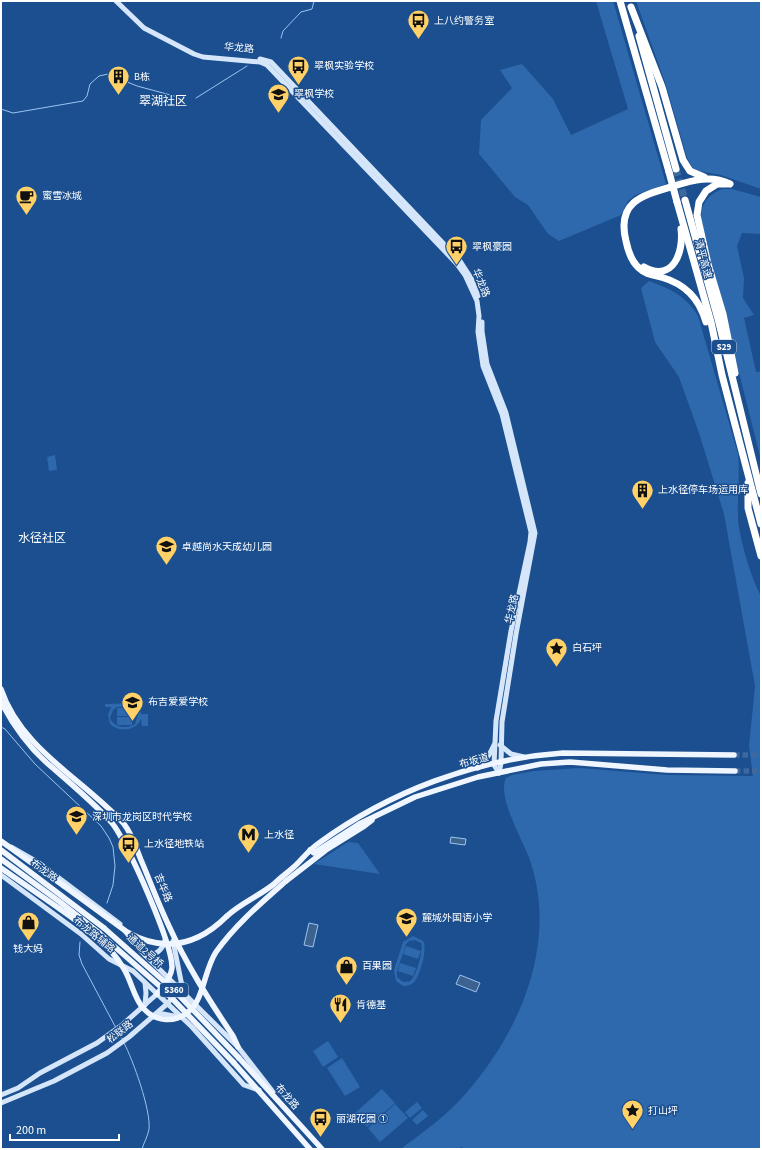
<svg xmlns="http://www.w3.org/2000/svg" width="762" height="1150" font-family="'Source Sans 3','Noto Sans SC',sans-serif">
  <rect width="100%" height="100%" fill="#1b4f8f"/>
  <g fill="#2e69ad" fill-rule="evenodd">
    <polygon points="596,1 613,1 666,184 635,195 628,201 621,215 559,241 548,234 528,205 515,197 479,154 481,120 512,88 500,70 522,64 553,99 571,135 628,109"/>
    <polygon points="636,1 761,1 761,189 721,175 699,171 693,168 687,158 666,85"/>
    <path d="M722,189H732L761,197V234L742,233L737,246L744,278L743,298L754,315L744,318L756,372H759L761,369V460L700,218C702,203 708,195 722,189Z"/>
    <path d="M649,281C671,289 686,296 698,316L738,454C740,476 737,497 738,519C739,537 752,581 761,596V1149H465L461,1147L459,1149H401C420,1134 442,1119 459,1101C519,1037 561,941 528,855C521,838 497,795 506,778L512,775L534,771L579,768L667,775L753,776L749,746L755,686L724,514L699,433L679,377L655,342L641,288Z"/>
    <polygon points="55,455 57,470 49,471 47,457"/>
    <path d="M138,703L141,714H148V726H142L141,719C136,731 119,733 110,724L108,715L111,707H105V704ZM129,707L132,708H117V716H132L133,708L138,715L135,724C127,729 114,728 110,718L113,710L117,707Z"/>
    <rect x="117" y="717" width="15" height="8"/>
    <polygon points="348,842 358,843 380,874 314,864"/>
    <path d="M413,936L423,941C428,949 420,974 415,981C412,985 407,986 403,986L396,981L394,970L403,942ZM415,940L421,943C424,949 417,973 412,979C410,982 407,982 403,982L397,977V971L406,944L409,941Z"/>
    <polygon points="406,946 421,951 418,959 403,954"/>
    <polygon points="400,963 416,968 413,976 398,971"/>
    <polygon points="328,1041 338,1057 323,1067 313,1051"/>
    <polygon points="342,1058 360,1087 345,1096 327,1068"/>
    <polygon points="382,1089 395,1103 367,1127 355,1113"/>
    <polygon points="417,1102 422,1108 410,1118 405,1112"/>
    <polygon points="395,1104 408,1118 380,1142 368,1128"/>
    <polygon points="423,1110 428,1116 417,1125 412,1120"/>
  </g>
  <g fill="#3c6290" stroke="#9cc4f0">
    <polygon points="451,837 466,839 465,845 450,843"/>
    <polygon points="309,923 318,925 313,947 304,945"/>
    <polygon points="460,975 480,983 476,992 456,984"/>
  </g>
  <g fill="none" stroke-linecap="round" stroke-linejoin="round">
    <g stroke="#9cc4f0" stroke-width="1">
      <polyline points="281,38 283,31 301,12 312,9 314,1"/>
      <polyline points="196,98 247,66"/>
      <polyline points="1,109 13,113 83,101 87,96 90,84 99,76 108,74 137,86 178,97"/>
      <polyline points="1,727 5,729 35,764 101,826 109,838 113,847 115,866 113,885 107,903"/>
      <polyline points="80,942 79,955 82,964 116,1028"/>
      <polyline points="117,1031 123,1040"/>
      <path d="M124,1043C133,1060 151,1110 149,1129C148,1136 144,1142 142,1149"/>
    </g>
    <g stroke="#3d69a0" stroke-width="5.5" stroke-dasharray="5.5 3" stroke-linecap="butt">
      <polyline points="734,755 761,755"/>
      <polyline points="735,771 761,771"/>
    </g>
    <polyline stroke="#3d69a0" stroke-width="7" stroke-dasharray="7 3.5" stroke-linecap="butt" points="676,169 685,200"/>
    <g stroke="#d6e6fa" stroke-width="5">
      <polyline points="116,1 144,28 194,54 203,57 260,62 267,65 457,264 465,275 477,301 479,316 478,332 483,366 502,414 531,532 530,542 511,631 496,721 494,765 499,773"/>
      <polyline points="260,59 271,62 460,261 471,278 478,296"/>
      <polyline points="482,322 482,331 487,364 506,413 535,533 516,634 502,722 501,763 499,773"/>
      <polyline points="500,745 511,754 524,757"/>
      <polyline points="478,768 489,755 494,745"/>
      <polyline points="11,847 39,863 120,924"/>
      <polyline points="1,875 81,934 109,959 133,971 192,1027 244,1085 259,1090"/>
      <polyline points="125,931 141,951 238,1047 273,1092"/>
      <path d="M145,955C155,956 163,950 165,940"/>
      <polyline points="145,983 146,993 145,1005"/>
      <polyline points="153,1017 163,1014 179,1017"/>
      <polyline points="1,1095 18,1088 40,1073 97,1043 122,1025 157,994"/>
      <polyline points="1,1103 54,1081 107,1053 129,1037 167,1004 182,986 173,941"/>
    </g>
    <g stroke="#f0f6ff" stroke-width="5.5">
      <path d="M1,689C21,749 84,780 124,824C132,834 136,848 141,860C150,881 158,903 168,924C186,964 209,1000 233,1036L238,1047"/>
      <path d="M1,702C12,723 29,747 47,763C69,782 92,801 112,823C127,841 173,945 172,968C171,978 163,986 157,994"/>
      <polyline points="1,841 64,886"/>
      <polyline points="1,850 104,928"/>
      <polyline points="310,850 314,853 359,824 415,797 478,777 541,764 570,762 667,770 735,771"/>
      <polyline points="1,859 60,902 99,933"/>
      <polyline points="1,868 60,909"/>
      <polyline points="286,881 326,850 363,827 372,820"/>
      <path d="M227,916C241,903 259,896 274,884C281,877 290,871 297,864C304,857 310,849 319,843C389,792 475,759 563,753L734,755"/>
      <polyline points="239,1058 322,1149"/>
      <polyline points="234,1063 310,1149"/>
    </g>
    <g stroke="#fff" stroke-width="7">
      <polyline points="620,1 669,172"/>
      <polyline points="631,7 662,87 683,160 690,171 704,177"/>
      <polyline points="639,36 676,169"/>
      <polyline points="727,184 717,184 706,191 699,202 697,215 708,264 723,314 735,373"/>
      <polyline points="685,200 718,319 761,494"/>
      <polyline points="677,202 711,322 722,375 761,524"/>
      <path d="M644,267C673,283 684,252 681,229"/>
      <path d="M706,322C699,298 685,284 661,277C653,275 645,274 639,268C631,261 628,251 626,241C616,201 643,195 674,186C693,180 711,175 730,184"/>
      <polyline points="748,483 748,508 761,556"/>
    </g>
    <g stroke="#f0f6ff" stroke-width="5.5">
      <path d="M64,886L127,932C164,953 197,946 227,916"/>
      <path d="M60,909C84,926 109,943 124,969C132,982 134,999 144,1009C156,1022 175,1023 188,1012C204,1000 204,970 216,952C235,925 261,903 286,881"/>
      <polyline points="104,928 174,990 239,1058"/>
      <polyline points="99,933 163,989 234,1063"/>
    </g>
    <polyline stroke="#fff" stroke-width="7" points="669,172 677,202"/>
  </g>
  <defs>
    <symbol id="bus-pin" viewBox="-11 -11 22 30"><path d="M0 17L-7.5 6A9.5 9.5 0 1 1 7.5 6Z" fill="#ffd166" stroke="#1b4f8f"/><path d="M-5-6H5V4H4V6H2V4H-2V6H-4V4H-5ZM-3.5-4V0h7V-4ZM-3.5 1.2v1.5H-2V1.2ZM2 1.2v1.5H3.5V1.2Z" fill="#111"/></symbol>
    <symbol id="building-pin" viewBox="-11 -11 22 30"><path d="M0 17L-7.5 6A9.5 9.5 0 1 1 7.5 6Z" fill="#ffd166" stroke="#1b4f8f"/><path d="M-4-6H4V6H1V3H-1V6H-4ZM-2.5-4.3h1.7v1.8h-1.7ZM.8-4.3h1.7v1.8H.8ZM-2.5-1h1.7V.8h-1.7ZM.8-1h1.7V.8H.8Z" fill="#111"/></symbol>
    <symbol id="school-pin" viewBox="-11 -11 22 30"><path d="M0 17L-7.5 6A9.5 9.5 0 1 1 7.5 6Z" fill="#ffd166" stroke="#1b4f8f"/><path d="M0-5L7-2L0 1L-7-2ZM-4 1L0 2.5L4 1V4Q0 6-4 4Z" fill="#111"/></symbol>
    <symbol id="cafe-pin" viewBox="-11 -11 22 30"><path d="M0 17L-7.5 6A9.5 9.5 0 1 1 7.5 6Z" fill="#ffd166" stroke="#1b4f8f"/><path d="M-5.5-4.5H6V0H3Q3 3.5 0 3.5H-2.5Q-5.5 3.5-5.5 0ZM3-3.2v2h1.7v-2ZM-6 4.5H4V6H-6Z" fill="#111"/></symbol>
    <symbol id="sight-pin" viewBox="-11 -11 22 30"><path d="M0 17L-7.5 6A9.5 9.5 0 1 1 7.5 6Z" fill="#ffd166" stroke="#1b4f8f"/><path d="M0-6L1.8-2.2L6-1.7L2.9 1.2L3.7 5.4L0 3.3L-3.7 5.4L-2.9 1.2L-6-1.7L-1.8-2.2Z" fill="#111"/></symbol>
    <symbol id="metro-pin" viewBox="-11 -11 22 30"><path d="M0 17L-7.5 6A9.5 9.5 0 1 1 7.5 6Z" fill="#ffd166" stroke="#1b4f8f"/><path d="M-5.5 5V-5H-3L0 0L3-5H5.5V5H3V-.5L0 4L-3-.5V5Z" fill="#111"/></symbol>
    <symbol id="shop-pin" viewBox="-11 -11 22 30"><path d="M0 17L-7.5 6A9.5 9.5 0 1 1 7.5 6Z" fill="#ffd166" stroke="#1b4f8f"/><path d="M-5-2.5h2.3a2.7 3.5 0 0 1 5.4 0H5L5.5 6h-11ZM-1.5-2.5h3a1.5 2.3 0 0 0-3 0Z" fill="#111"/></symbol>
    <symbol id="restaurant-pin" viewBox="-11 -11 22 30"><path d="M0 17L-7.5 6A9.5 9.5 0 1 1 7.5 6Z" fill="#ffd166" stroke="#1b4f8f"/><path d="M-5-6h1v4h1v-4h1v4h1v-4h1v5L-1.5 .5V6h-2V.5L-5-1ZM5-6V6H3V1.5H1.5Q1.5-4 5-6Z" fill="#111"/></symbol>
  </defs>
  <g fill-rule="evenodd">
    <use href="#bus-pin" x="406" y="8" width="25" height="34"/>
    <use href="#bus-pin" x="286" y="54" width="25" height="34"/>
    <use href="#building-pin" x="106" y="64" width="25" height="34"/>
    <use href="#school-pin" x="266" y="82" width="25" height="34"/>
    <use href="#cafe-pin" x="14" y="184" width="25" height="34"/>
    <use href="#bus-pin" x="444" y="234" width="25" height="34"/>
    <use href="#building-pin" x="630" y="478" width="25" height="34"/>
    <use href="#school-pin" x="154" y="534" width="25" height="34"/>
    <use href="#sight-pin" x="544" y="636" width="25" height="34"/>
    <use href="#school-pin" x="120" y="690" width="25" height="34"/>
    <use href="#school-pin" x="64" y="804" width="25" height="34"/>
    <use href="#metro-pin" x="236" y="822" width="25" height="34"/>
    <use href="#bus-pin" x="116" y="832" width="25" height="34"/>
    <use href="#school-pin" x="394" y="906" width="25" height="34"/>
    <use href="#shop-pin" x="16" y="910" width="25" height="34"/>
    <use href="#shop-pin" x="334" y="954" width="25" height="34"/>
    <use href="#restaurant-pin" x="328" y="992" width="25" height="34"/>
    <use href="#sight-pin" x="620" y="1098" width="25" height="34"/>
    <use href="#bus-pin" x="308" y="1106" width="25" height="34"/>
  </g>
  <g text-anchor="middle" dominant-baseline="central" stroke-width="3" stroke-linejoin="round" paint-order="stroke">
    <g fill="#1b4f8f" stroke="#bbcadd" stroke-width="1">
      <rect x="712" y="340" width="24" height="14" rx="3"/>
      <rect x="160" y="983" width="28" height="14" rx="3"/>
    </g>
    <g font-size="9" font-weight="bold" fill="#fff">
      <text x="724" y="347">S29</text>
      <text x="174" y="990">S360</text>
    </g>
    <g font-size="10" fill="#fff" stroke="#1b4f8f" text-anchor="start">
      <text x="434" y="21">上八约警务室</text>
      <text x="314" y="66">翠枫实验学校</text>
      <text x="134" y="77">B栋</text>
      <text x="294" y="94">翠枫学校</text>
      <text x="42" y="196">蜜雪冰城</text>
      <text x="472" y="247">翠枫豪园</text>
      <text x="658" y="490">上水径停车场运用库</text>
      <text x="182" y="547">卓越尚水天成幼儿园</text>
      <text x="572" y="648">白石坪</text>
      <text x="148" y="702">布吉爱爱学校</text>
      <text x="92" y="817">深圳市龙岗区时代学校</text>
      <text x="264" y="835">上水径</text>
      <text x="144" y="844">上水径地铁站</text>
      <text x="422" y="918">麓城外国语小学</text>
      <text x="28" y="949" text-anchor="middle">钱大妈</text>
      <text x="362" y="966">百果园</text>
      <text x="356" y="1005">肯德基</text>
      <text x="648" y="1111">打山坪</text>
      <text x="336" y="1119">丽湖花园 ①</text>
    </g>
    <g font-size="10" fill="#fff" stroke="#1b4f8f">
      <text transform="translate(239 48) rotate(5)">华龙路</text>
      <text transform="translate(703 259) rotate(75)">清平高速</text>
      <text transform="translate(481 283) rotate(68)">华龙路</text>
      <text transform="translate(512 609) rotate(-78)">华龙路</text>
      <text transform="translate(474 761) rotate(-15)">布坂道</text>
      <text transform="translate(44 871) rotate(36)">布龙路</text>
      <text transform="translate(163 888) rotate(67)">吉华路</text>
      <text transform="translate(94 935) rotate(39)">布龙路辅路</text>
      <text transform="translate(145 951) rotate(42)">通道2号桥</text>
      <text transform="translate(120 1032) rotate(-38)">松联路</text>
      <text transform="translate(287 1097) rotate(48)">布龙路</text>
    </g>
    <g font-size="12" fill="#fff" stroke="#1b4f8f">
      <text x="163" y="101">翠湖社区</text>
      <text x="42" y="538">水径社区</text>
    </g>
  </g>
  <rect width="762" height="1150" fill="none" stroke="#ffffff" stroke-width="4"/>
  <path d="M10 1134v6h109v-6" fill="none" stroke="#ffffff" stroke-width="2"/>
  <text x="16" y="1134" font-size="12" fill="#ffffff" stroke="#1b4f8f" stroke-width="3" paint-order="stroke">200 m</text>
</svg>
